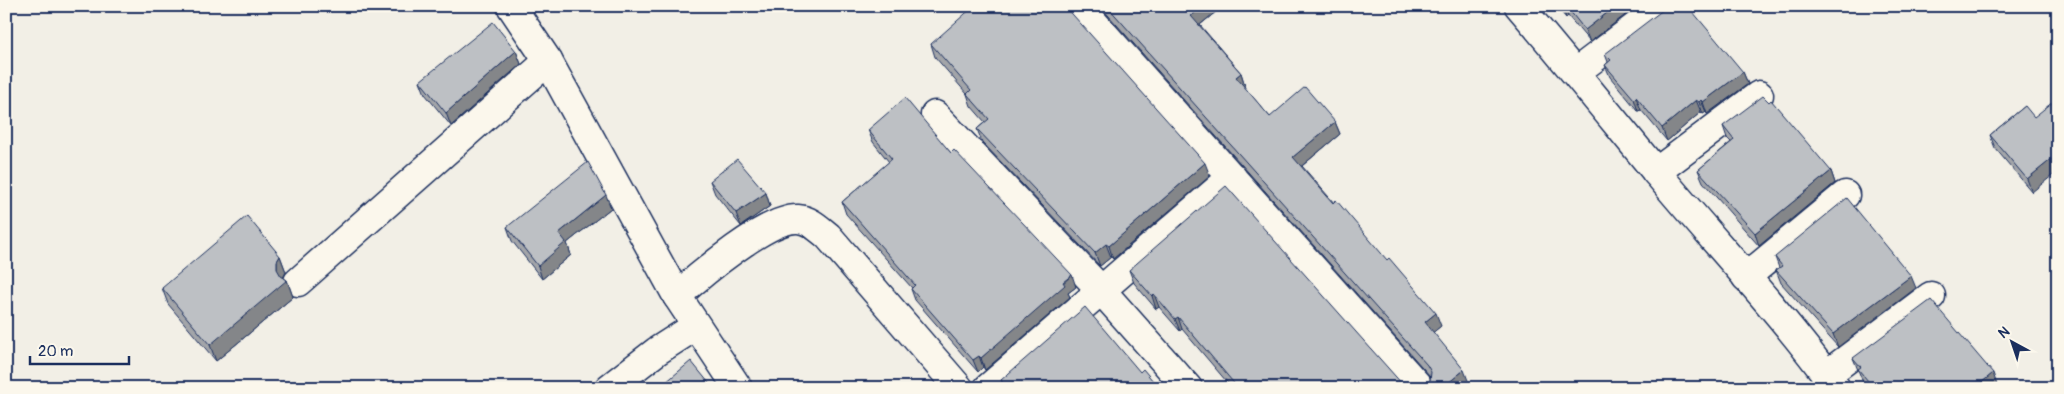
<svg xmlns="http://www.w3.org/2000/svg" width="2064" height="394" font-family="Pangolin,sans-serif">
  <rect width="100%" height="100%" fill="#f2efe6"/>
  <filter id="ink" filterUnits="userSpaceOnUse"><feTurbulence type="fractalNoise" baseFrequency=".02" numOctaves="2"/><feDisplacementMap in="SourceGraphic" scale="10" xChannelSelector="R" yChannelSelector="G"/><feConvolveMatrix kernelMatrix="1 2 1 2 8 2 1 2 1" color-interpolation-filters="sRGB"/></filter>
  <g filter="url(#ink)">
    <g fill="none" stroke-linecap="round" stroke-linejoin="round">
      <defs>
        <g id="street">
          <polyline points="511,6 548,61 677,296 738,388"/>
          <polyline points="1079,6 1420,388"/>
          <path d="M1519,6C1566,61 1611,117 1657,173C1716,244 1781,312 1836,388"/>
          <polyline points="1576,72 1663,6"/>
          <polyline points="935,115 1101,290 1188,388"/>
          <polyline points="1656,172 1759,95"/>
          <polyline points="1746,277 1845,195"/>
          <polyline points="298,282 548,61"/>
          <path d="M677,296C700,275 768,217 798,219C811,220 819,229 828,236L959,388"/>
          <polyline points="1826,375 1931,296"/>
          <polyline points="609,388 657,351 696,326"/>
          <polyline points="988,388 1232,177"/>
        </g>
      </defs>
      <use href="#street" stroke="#1b2f5e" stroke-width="31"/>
      <use href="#street" stroke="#fbf7ec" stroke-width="28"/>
    </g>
    <g fill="#a3a5a9" stroke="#1b2f5e">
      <polygon points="1100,6 1223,6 1200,25 1241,73 1245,86 1244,87 1270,117 1335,122 1340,134 1302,166 1441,326 1433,332 1469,383 1462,388 1424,388 1430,381 1430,376"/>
      <polygon points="1556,6 1637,6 1590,42 1568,16 1566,18"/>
      <polygon points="931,44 1210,176 1113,259 1111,257 1100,266 982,142 977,129 985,122 971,106 967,94 935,57"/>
      <polygon points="516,51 521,64 451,126 425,94 420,81"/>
      <polygon points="1605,54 1743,72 1748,84 1707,114 1706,112 1703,114 1701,112 1667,141 1641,110 1638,111 1610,77 1605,65 1608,62"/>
      <polygon points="2025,106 2032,192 1995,148 1990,135"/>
      <polygon points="1723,126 1831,171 1835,183 1759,246 1703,182 1698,170 1731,142 1727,138"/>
      <polygon points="868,130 951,153 1076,287 1068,293 1070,297 985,370 983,367 978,372 915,300 911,289 912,288 846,214 842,202 889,162 873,142"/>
      <polygon points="710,181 766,193 770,206 741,226 715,194"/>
      <polygon points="611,208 567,243 571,255 542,279 512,241 507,227"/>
      <polygon points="280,256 286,272 283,278 287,280 293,297 216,361 168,304 162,288"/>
      <polygon points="1775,257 1916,288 1838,347 1781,283 1776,270 1779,268"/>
      <polygon points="1129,270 1404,386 1407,388 1232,388 1182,329 1180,331 1159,307 1156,309 1134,283"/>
      <polygon points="1853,358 1997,385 1995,388 1868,388 1863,382"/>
      <polygon points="1140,372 1159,388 1004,388 1001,380"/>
    </g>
    <g fill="#848689" stroke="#1b2f5e">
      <polygon points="1203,6 1223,6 1196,28 1191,16"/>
      <polygon points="1562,6 1564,6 1568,16 1566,18"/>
      <polygon points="1616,6 1637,6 1590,42 1585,30"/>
      <polygon points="516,51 521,64 451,126 446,113"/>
      <polygon points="1743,72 1748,84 1707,114 1703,102"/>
      <polygon points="1241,73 1245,86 1240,90 1236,77"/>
      <polygon points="1636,97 1641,110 1638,111 1634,99"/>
      <polygon points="1696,100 1701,112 1667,141 1662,128"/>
      <polygon points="1701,100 1706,112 1703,114 1699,102"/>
      <polygon points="1335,122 1340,134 1298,169 1293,157"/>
      <polygon points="2058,154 2058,171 2032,192 2027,179"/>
      <polygon points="1205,163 1210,176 1113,259 1109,246"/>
      <polygon points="1831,171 1835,183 1759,246 1755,233"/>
      <polygon points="766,193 770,206 741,226 736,213"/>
      <polygon points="606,195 611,208 567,243 571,255 542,279 538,266 559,233"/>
      <polygon points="1106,244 1111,257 1100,266 1095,253"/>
      <polygon points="280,256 286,272 283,278 287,280 293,297 216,361 210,345 277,269 277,261"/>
      <polygon points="1072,275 1076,287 1068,293 1070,297 985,370 981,358"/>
      <polygon points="1911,276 1916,288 1838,347 1833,334"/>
      <polygon points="1154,294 1159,307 1156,309 1152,296"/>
      <polygon points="1436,313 1441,326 1430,335 1425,322"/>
      <polygon points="1178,317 1182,329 1180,331 1175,319"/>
      <polygon points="979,356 983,367 978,372 973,360"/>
      <polygon points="1464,370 1469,383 1462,388 1442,388"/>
      <polygon points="1993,373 1997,385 1995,388 1975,388"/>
    </g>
    <g fill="#bdc0c4" stroke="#1b2f5e">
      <polygon points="974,6 1065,6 1205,163 1109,246 1106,244 1095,253 977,129 989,119 967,94 971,90 931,44"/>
      <polygon points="1107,6 1203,6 1191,16 1241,73 1236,77 1270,117 1305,87 1335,122 1293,157 1333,203 1336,200 1387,260 1389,258 1436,313 1425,322 1464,370 1442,388 1424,388 1430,381 1431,372 1427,365"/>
      <polygon points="1566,6 1616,6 1585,30"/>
      <polygon points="1668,6 1688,6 1743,72 1703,102 1701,100 1699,102 1696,100 1662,128 1636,97 1634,99 1605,65 1611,60 1605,54"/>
      <polygon points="493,22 516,51 446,113 420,81"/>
      <polygon points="1763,96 1769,102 1771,100 1831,171 1755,233 1698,170 1734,140 1723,126"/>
      <polygon points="905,98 951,153 954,150 1072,275 1063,282 1065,285 981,358 979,356 973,360 911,289 915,285 842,202 892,159 868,130"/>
      <polygon points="2058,98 2058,154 2027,179 1990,135 2025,106 2034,117"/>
      <polygon points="737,159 766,193 736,213 710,181"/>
      <polygon points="588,162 606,195 559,233 566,242 538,266 507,227"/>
      <polygon points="1226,186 1404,386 1407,388 1238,388 1178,317 1175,319 1154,294 1152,296 1129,270"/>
      <polygon points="1847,198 1911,276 1833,334 1776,270 1782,266 1775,257"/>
      <polygon points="247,216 280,256 277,261 277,269 281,276 287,280 210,345 162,288"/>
      <polygon points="1931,300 1993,373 1975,388 1874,388 1858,369 1861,367 1853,358"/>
      <polygon points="1085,307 1140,372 1143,369 1159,388 1007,388 1001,380"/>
      <polygon points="691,361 713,388 659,388"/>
    </g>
  </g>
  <rect width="2064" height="394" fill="none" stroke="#fbf7ec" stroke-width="25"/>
  <rect x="12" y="12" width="2039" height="369" fill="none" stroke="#1b2f5e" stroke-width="2" filter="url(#ink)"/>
  <g transform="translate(2012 342) rotate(320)" stroke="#fbf7ec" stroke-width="4" paint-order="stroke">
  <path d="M0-4L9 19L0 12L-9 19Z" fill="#1b2f5e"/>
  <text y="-8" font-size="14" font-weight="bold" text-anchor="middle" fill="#1b2f5e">N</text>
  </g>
  <path d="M30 356v8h99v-8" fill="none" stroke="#1b2f5e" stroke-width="2.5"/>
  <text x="38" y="356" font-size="15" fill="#1b2f5e" stroke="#fbf7ec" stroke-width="4" paint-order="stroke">20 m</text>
</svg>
